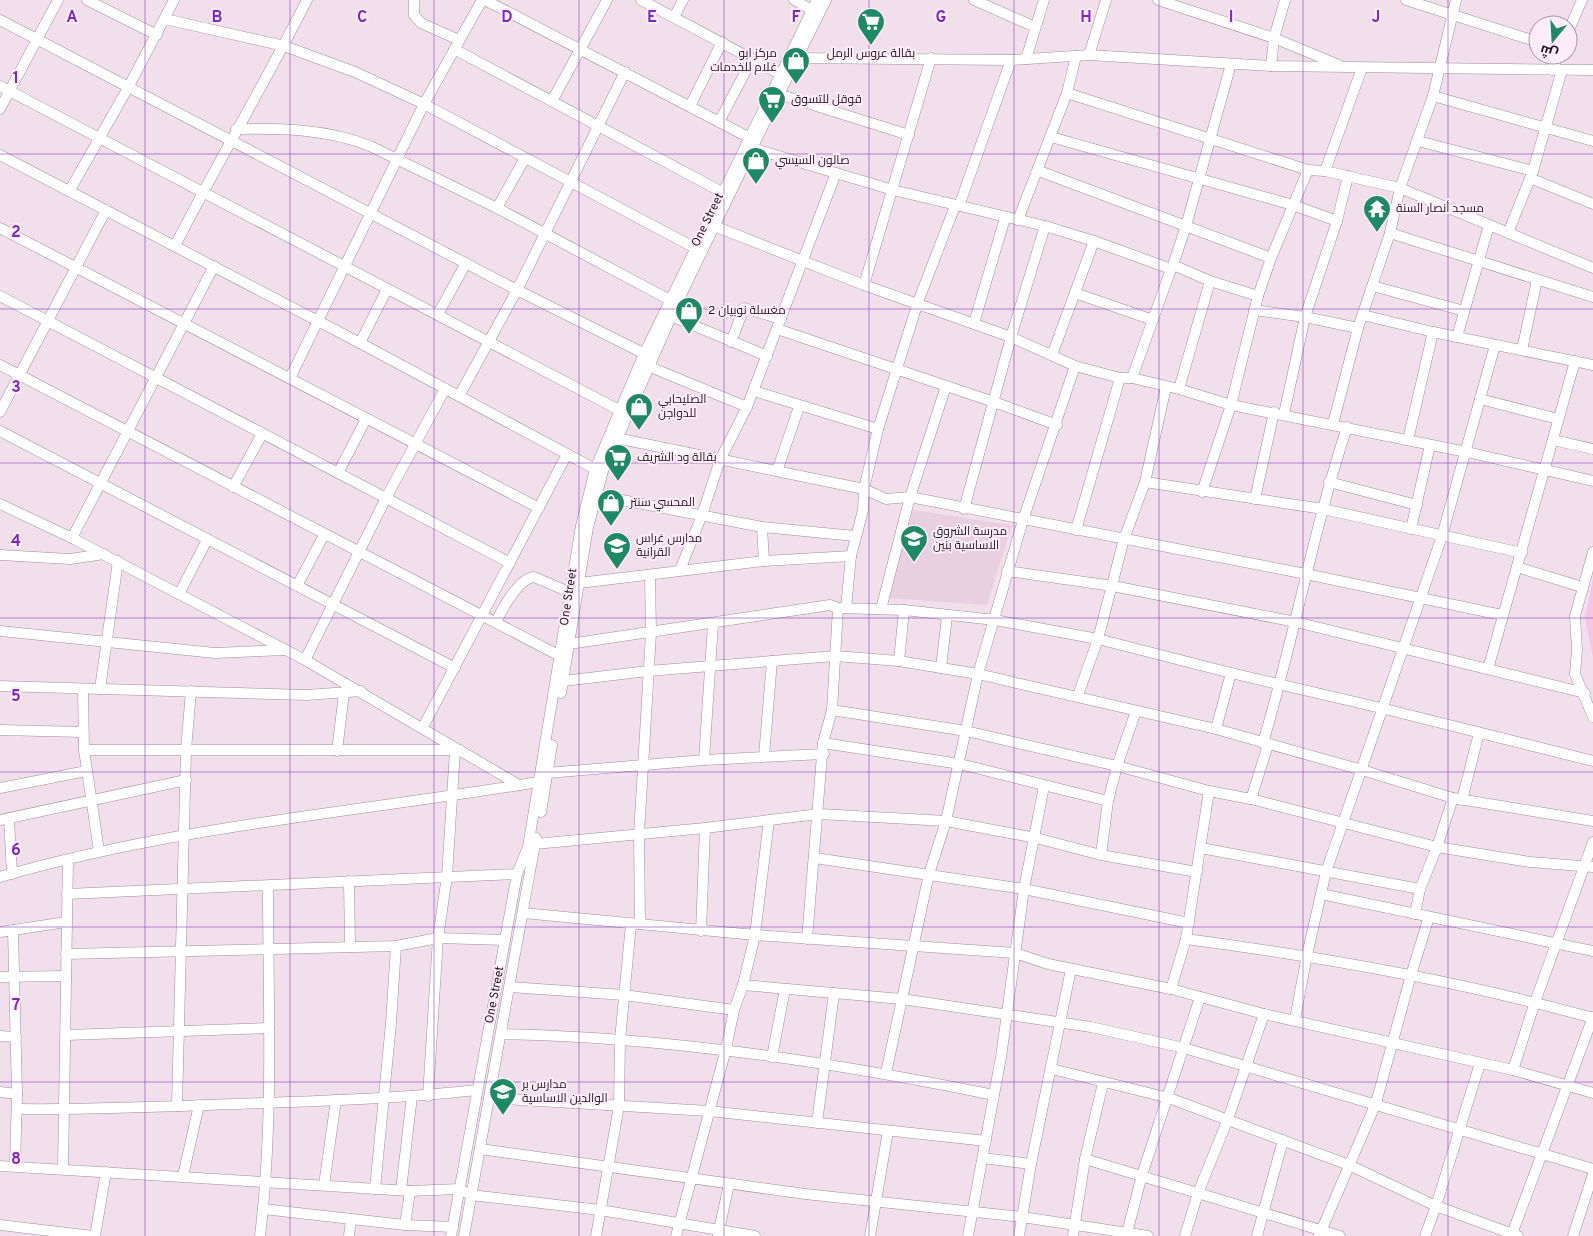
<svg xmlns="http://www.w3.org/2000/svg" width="1593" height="1236" font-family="Overpass,Cairo,sans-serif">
  <rect width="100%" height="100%" fill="#f1dfec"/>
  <polygon fill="#e9d0e1" points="913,510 1012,525 987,605 888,598"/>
  <polygon fill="#f6c4e8" points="1593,578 1593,657 1585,618"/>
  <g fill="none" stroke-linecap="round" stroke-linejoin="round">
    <defs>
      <g id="minor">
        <polyline points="87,0 157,35"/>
        <polyline points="414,0 414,15 421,23 459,40"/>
        <polyline points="485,0 748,137"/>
        <polyline points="641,0 786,77"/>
        <polyline points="794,0 812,10"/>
        <polyline points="974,0 1035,27"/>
        <polyline points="1158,0 1274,38 1339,65"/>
        <polyline points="1406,0 1538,42"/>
        <polyline points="674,17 683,0"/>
        <polyline points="165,19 284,46 355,72 424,104 695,248"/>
        <polyline points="0,20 517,290 649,356"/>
        <polyline points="1568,32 1582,0"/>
        <polyline points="454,49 722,192"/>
        <polyline points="1089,55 1106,0"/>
        <polyline points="792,58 1011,60 1089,55 1271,66 1593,70"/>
        <polyline points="1026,59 1044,0"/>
        <polyline points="1271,66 1274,38 1285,0"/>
        <polyline points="1552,70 1558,55"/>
        <polyline points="0,86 619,410"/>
        <polyline points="781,90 826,0"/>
        <polyline points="772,92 909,135"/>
        <polyline points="1067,93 1308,170 1325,171 1400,188 1593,268"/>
        <polyline points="1433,96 1593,141"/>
        <polyline points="552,101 607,0"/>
        <polyline points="690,106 722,42"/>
        <polyline points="0,109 58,0"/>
        <polyline points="719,122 752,59"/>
        <path d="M236,129C281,128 328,129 370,146L497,208L670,300"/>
        <polyline points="1051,137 1293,205 1337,221"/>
        <polyline points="1418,141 1533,171"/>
        <polyline points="752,148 893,190 1045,226 1094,241 1171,269 1173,265 1210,281 1258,296"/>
        <polyline points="0,155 360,343 595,469"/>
        <polyline points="1039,171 1271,258"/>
        <polyline points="1325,171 1362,68"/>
        <polyline points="1530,178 1593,204"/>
        <polyline points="70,190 129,86 174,0"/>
        <polyline points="959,206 1011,60"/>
        <polyline points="497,208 525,158"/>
        <polyline points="1018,220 1067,93 1076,56"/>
        <polyline points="714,226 864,285 1011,337 1075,366 1120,378 1132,378 1179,389 1231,405 1467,452 1593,481"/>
        <polyline points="0,228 539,508"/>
        <polyline points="1390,233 1593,297"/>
        <polyline points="1508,233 1533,171 1562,70"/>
        <path d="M175,246C217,163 265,83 307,0"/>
        <polyline points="1173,265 1186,226 1231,64"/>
        <polyline points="864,285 931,58"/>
        <polyline points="1373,286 1464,311"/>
        <polyline points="1075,293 1153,320"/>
        <polyline points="0,296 510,563"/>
        <polyline points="1254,310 1305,317 1358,328"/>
        <polyline points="438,314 466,263"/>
        <polyline points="1363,315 1433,332 1593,365"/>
        <polyline points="671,316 767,356"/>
        <polyline points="974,323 1005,218"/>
        <polyline points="777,329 994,402 1057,425"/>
        <polyline points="1457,337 1489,225"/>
        <polyline points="731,342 744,308 781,319"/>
        <polyline points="360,343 387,289"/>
        <polyline points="1522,350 1537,280"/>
        <polyline points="1052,355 1094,241"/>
        <polyline points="643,364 747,407"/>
        <polyline points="0,365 560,656"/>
        <polyline points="290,378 424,104 482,0"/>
        <polyline points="1132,378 1171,269"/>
        <polyline points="1179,389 1210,281"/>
        <polyline points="754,391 878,429"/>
        <polyline points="459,396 517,290 625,72"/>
        <polyline points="1480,399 1558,419"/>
        <polyline points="0,412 106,210"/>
        <polyline points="1284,414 1305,317 1337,221 1348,176"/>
        <polyline points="1333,424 1358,328 1390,233 1400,188 1433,96 1456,0"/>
        <polyline points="0,431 455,668"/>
        <polyline points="616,438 864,489 886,499 910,497 1306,574 1502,615"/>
        <polyline points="1408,440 1433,332"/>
        <polyline points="1553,440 1593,449"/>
        <polyline points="777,471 799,407"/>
        <polyline points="338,473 366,419"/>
        <polyline points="1145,482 1323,509 1522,553"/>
        <polyline points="1329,482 1417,505"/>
        <polyline points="233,487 262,434"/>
        <polyline points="1202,492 1231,405 1258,296 1271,258 1308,170"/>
        <polyline points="596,495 762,527 855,536"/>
        <polyline points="1255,499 1274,412"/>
        <polyline points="0,504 72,538 305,660 519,785"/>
        <polyline points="964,509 1011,337 1045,226"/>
        <polyline points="762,527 764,561"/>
        <polyline points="1411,529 1430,445"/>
        <polyline points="1076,530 1120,378"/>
        <polyline points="72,538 214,266"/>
        <polyline points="1593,552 1575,616 1577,650 1575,674 1593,717"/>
        <polyline points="0,555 70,559 104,554"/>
        <polyline points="1517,567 1582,587"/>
        <polyline points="680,570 702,515 720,460 747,407 836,173"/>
        <polyline points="1007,571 1113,586 1296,622 1585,693"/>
        <polyline points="579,583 764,561 851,556"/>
        <polyline points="297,586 324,535"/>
        <polyline points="179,594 207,540"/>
        <polyline points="846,608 851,556 863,510 864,489 878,429 918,302 955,206"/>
        <polyline points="881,609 910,497 946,386"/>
        <path d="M496,622C502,609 519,578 534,577L569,592"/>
        <polyline points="0,631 215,653 285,650"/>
        <polyline points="569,644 830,605 838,608 904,610 995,620 1098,639 1231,673 1381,708 1593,761"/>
        <polyline points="305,660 386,498 445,389"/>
        <polyline points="899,661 904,610"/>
        <polyline points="941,668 947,616"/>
        <polyline points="1488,669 1575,361"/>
        <polyline points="563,681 648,671 835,656 899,661 978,674 1216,729 1362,770 1453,798 1593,821"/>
        <polyline points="0,686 307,695 361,691"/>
        <polyline points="83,689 84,750 99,851"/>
        <polyline points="100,689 118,561"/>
        <polyline points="561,693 588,527 603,471 678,301 774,103"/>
        <polyline points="1078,695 1098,639 1124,539 1145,482 1166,387"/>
        <polyline points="832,710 966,731 1117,766 1209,791 1251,799 1437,847 1530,862 1593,867"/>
        <polyline points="423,727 567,454"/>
        <polyline points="1216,729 1231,673"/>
        <polyline points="0,730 82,732"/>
        <polyline points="823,743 960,764 1108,801"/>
        <path d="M1263,743C1294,638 1313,531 1347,427"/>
        <polyline points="84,750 460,750"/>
        <polyline points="337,751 344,693"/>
        <polyline points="764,756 772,661"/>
        <polyline points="704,760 713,624"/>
        <polyline points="0,788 86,771"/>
        <polyline points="1251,799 1268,745"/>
        <polyline points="1462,800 1479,733"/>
        <polyline points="541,812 552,745"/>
        <polyline points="9,818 12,874"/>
        <polyline points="0,820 186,780"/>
        <polyline points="535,844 705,828 819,814 946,821 1036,838 1101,855 1197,872"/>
        <polyline points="1201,848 1420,889"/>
        <polyline points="1101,855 1108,801 1117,766 1136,711"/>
        <polyline points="815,858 1024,889 1189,923"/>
        <path d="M0,877C176,826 359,812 538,782L547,773L704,760L824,754"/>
        <polyline points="349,881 350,947"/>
        <polyline points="67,894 517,874"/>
        <polyline points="1321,894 1593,951"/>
        <polyline points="523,913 755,935 1015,953 1048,964 1171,989 1264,1014 1513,1070 1593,1093"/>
        <polyline points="1415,914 1420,889 1437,847 1453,798"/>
        <polyline points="640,924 639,834 651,633 650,576"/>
        <polyline points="13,930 17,1094 15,1166"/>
        <polyline points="701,931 705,828"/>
        <polyline points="0,932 66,922"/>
        <polyline points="807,939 823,743 832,710 838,608"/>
        <path d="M1186,939C1323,957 1460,981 1593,1018"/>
        <polyline points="66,954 396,946 438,938 505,940"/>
        <polyline points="0,977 66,976"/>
        <polyline points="743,985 902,999 1091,1027 1184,1048 1593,1169"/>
        <polyline points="510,987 624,995 734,1010"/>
        <polyline points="1171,989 1186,939 1209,791"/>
        <polyline points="1295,1019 1307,955 1326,872 1442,536 1495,345"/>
        <path d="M501,1034C667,1037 831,1062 994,1095"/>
        <polyline points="66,1035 269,1028"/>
        <polyline points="0,1036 16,1037"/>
        <polyline points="772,1057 785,989"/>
        <polyline points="1052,1069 1169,1098 1349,1165 1436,1206 1518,1236"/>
        <polyline points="1513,1070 1535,1002 1593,842"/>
        <polyline points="886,1073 929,874 946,821 978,674 1023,520 1075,366"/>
        <polyline points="0,1092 17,1094"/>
        <polyline points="428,1096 438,938 447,876 455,750"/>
        <polyline points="489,1098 709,1111 986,1141"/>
        <polyline points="177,1106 186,750 191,691"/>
        <path d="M17,1109C89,1110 161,1107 234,1104C315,1101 396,1099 477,1090"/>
        <polyline points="817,1123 834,993"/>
        <polyline points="480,1149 805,1194 1022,1217 1148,1236"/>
        <polyline points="983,1158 1031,1164"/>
        <polyline points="1085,1159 1340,1236"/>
        <polyline points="0,1166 410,1191 459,1189 471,1195 600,1210 755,1236"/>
        <polyline points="63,1169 68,860"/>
        <polyline points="183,1176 199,1105"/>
        <polyline points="324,1185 336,1100"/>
        <polyline points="375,1189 391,1023 396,946"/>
        <polyline points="401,1190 412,1096"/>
        <polyline points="263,1209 405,1225 453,1227"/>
        <polyline points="0,1225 93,1236"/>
        <polyline points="405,1225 410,1191"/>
        <polyline points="1127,1233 1142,1175 1200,997"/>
        <polyline points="1512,1234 1593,1017"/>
        <polyline points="718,1235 729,1184"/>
        <polyline points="95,1236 106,1172"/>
        <path d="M260,1236C274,1120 268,1002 268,886"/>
        <polyline points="349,1236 351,1219"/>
        <polyline points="451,1236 517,874 528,847 581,526 595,469 644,354 817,0"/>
        <polyline points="464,1236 536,838"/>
        <polyline points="596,1236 619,1106 620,1040 631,924"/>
        <polyline points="676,1236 726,1049 734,1010 743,985 755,935 769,820"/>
        <polyline points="870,1236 888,1131"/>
        <polyline points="968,1236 1001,1057 1024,889 1044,786"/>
        <polyline points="1019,1236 1031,1164 1071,969"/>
        <polyline points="1073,1236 1085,1159 1103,1083"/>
        <polyline points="1185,1236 1198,1193 1228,1119 1264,1014"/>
        <polyline points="1257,1236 1283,1140"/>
        <polyline points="1319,1236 1376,1103 1411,975 1429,917"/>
        <polyline points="1425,1236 1436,1206 1480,1063"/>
        <polyline points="1573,1236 1593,1174"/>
      </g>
    </defs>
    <use href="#minor" stroke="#a08f9b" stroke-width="11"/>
    <use href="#minor" stroke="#fff" stroke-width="10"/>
  </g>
  <path fill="none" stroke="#7b2cbf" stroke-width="1" stroke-opacity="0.55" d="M145,0V1236M290,0V1236M434,0V1236M579,0V1236M724,0V1236M869,0V1236M1014,0V1236M1159,0V1236M1303,0V1236M1448,0V1236M0,154H1593M0,309H1593M0,463H1593M0,618H1593M0,772H1593M0,927H1593M0,1082H1593"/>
  <defs>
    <symbol id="supermarket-pin" viewBox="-11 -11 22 30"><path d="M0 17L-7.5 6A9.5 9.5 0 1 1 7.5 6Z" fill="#1f8865" stroke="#ffecf9"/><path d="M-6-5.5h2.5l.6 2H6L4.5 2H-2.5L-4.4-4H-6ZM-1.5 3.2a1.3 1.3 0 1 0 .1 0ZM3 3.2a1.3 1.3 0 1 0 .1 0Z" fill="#fff"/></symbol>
    <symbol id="shop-pin" viewBox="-11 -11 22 30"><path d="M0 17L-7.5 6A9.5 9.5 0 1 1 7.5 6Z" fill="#1f8865" stroke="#ffecf9"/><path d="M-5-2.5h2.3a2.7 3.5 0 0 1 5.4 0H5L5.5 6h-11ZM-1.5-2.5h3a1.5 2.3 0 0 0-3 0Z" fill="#fff"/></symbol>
    <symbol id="temple-pin" viewBox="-11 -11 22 30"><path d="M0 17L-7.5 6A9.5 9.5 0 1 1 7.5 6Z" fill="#1f8865" stroke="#ffecf9"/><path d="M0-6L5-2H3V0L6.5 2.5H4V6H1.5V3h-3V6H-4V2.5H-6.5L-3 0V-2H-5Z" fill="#fff"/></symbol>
    <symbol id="school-pin" viewBox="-11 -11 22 30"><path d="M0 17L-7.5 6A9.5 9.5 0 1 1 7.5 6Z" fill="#1f8865" stroke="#ffecf9"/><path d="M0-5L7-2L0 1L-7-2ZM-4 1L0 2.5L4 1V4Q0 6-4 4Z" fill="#fff"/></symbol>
  </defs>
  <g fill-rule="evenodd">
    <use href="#supermarket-pin" x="855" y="6" width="32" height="43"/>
    <use href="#shop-pin" x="780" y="45" width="32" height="43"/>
    <use href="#supermarket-pin" x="756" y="84" width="32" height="43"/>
    <use href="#shop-pin" x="740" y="145" width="32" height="43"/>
    <use href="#temple-pin" x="1361" y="193" width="32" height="43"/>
    <use href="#shop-pin" x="673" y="295" width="32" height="43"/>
    <use href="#shop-pin" x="623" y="391" width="32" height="43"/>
    <use href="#supermarket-pin" x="602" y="442" width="32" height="43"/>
    <use href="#shop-pin" x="595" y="487" width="32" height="43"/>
    <use href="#school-pin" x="898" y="523" width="32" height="43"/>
    <use href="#school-pin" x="601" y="530" width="32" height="43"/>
    <use href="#school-pin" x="487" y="1076" width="32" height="43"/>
  </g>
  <g text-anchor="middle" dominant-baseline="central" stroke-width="4" stroke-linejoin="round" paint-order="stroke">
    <g font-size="12" fill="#201a1e" stroke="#ffecf9" text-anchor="start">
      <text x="777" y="54" text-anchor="end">مركز ابو<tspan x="777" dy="14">غلام للخدمات</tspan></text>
      <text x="871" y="54" text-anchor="middle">بقالة عروس الرمل</text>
      <text x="791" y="100">قوقل للتسوق</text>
      <text x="775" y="161">صالون السيسي</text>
      <text x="1396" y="209">مسجد أنصار السنة</text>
      <text x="708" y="311">مغسلة نوبيان 2</text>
      <text x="658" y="400">الصليحابي<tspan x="658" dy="14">للدواجن</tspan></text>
      <text x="637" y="458">بقالة ود الشريف</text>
      <text x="630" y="503">المحسي سنتر</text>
      <text x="933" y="532">مدرسة الشروق<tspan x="933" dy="14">الاساسية بنين</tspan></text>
      <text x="636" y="539">مدارس غراس<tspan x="636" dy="14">القرانية</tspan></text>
      <text x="522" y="1085">مدارس بر<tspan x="522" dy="14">الوالدين الاساسية</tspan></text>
    </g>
    <g font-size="12" fill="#201a1e" stroke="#ffecf9">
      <text transform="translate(708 220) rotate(-64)">One Street</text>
      <text transform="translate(569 597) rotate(-81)">One Street</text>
      <text transform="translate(495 995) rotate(-79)">One Street</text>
    </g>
  </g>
  <g font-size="16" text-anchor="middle" font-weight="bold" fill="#7b2cbf" stroke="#ffecf9" stroke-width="4" stroke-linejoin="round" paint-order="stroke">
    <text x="72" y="22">A</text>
    <text x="217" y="22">B</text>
    <text x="362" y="22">C</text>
    <text x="507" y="22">D</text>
    <text x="652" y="22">E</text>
    <text x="796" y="22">F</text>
    <text x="941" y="22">G</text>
    <text x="1086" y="22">H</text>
    <text x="1231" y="22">I</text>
    <text x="1376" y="22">J</text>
    <text x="16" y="83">1</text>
    <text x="16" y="237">2</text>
    <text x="16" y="392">3</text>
    <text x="16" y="546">4</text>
    <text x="16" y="701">5</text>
    <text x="16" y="855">6</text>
    <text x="16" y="1010">7</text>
    <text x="16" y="1164">8</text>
  </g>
  <g transform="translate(1553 40) rotate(198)"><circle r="24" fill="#ffecf9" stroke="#a698a1"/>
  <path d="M0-4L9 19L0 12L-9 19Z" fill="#1f8865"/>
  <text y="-8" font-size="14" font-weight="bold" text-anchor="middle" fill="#201a1e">ش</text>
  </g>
</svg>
